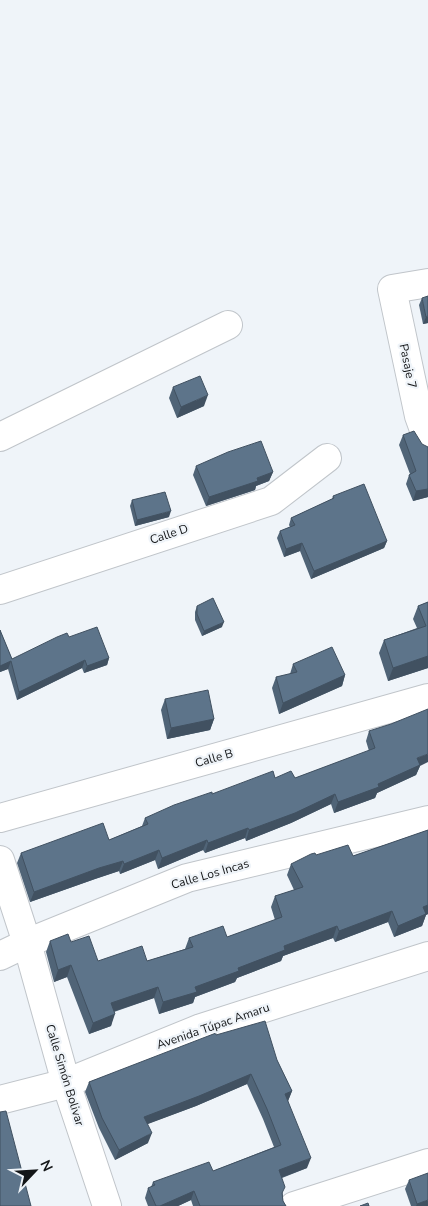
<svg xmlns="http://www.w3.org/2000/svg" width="428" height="1206" font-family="'Nunito Sans',sans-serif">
  <rect width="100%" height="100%" fill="#eff4f9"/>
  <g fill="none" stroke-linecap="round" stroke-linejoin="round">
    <defs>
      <g id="minor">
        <polyline points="428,283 392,289 419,416 428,441"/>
        <polyline points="0,437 228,325"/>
        <polyline points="0,590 271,501 327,458"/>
        <polyline points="0,818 428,698"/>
        <polyline points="0,860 27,943 66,1083 107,1206"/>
        <polyline points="0,956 27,943 187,878 428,820"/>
        <polyline points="0,1100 66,1083 201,1028 428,956"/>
        <polyline points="294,1206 428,1163"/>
      </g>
    </defs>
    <use href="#minor" stroke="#c0c5ca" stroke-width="30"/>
    <use href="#minor" stroke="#fff" stroke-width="28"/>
  </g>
  <g fill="#506477">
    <polygon points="422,298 428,323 423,324 419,305"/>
    <polygon points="173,387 204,406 177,418 169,398"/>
    <polygon points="403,435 422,444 428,497 413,501 406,484 409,475 410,474 399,445"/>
    <polygon points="196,466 273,472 269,481 256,486 255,490 206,506 193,475"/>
    <polygon points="333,496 387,541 384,548 311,579 300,551 284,557 277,538 280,531 290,527 289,525 291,518 332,499"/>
    <polygon points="132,500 169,517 135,526 130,506"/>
    <polygon points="428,602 428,668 388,681 379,653 384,640 417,628 413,619 418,606"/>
    <polygon points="197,606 222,627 202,636 195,620 195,612"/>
    <polygon points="0,630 12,659 69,637 109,658 107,665 84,673 82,668 17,700 8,669 0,672"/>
    <polygon points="293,664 345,675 342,686 279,714 272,688 276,677 290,674"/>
    <polygon points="165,699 214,719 210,730 167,739 161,710"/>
    <polygon points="369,731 420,766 416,775 377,793 375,798 334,813 331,804 291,823 246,841 245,838 205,853 203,850 158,869 155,860 120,874 119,871 95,879 30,902 17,863 21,853 109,840 142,826 145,818 212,794 275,778 295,778 369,751 366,741"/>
    <polygon points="428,830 428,914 426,915 422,926 394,937 388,922 335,942 333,938 283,956 281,961 237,978 235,982 195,997 193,1003 159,1014 154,998 114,1012 111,1026 89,1034 67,977 54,982 46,952 50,941 71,942 98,961 147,961 185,949 189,938 227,937 275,920 271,907 275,896 294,890 287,875 291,864 316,855 353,856"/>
    <polygon points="216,1035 277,1060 292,1091 288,1101 307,1168 282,1178 283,1201 286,1206 193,1206 191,1200 178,1206 148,1206 145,1198 148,1188 151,1187 153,1182 213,1171 274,1147 263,1119 247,1084 196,1106 147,1124 148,1143 115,1160 99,1128 85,1092 89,1082"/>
    <polygon points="409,1180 428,1206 411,1206 405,1189"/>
  </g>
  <g fill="#415161">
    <polygon points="428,316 428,323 423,324 426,317"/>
    <polygon points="208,395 204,406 177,418 181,407"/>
    <polygon points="273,472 269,481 256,486 255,490 206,506 209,497"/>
    <polygon points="428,489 428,497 413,501 416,491"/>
    <polygon points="171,511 169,517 135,526 137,520"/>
    <polygon points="387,541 384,548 311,579 314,571"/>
    <polygon points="302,543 300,551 284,557 286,549"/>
    <polygon points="224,622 222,627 202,636 204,631"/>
    <polygon points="428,656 428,668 388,681 393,668"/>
    <polygon points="109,658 107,665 84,673 87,666"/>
    <polygon points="85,660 82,668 17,700 19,692"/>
    <polygon points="11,661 8,669 0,672 0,666"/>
    <polygon points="345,675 342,686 279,714 283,703"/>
    <polygon points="214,719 210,730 167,739 171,728"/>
    <polygon points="428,754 428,762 420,766 416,775 377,793 375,798 334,813 338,802 378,784 417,758"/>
    <polygon points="335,794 331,804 291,823 246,841 249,830"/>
    <polygon points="248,828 245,838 205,853 208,843"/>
    <polygon points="207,840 203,850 158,869 162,858"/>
    <polygon points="159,850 155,860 120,874 124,864"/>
    <polygon points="123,861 119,871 95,879 30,902 34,892 99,868"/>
    <polygon points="428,905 428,914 426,915 422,926 394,937 398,926 423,907"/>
    <polygon points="392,911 388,922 335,942 339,931"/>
    <polygon points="337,926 333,938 283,956 281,961 237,978 235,982 195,997 193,1003 159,1014 163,1002 284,946"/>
    <polygon points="71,965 67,977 54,982 58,970"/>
    <polygon points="158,987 154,998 106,1014 111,1003"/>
    <polygon points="115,1014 111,1026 89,1034 93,1023"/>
    <polygon points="251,1074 247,1084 196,1106 140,1127 144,1117"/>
    <polygon points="292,1091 288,1101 285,1094"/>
    <polygon points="152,1133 148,1143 115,1160 119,1150"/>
    <polygon points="311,1158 307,1168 275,1180 279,1170"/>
    <polygon points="194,1191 191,1200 178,1206 160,1206"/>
    <polygon points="428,1200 428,1206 416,1206 417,1204"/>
  </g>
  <g fill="#5d748a" stroke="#415161">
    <polygon points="428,296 428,316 426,317 422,298"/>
    <polygon points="200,376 208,395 181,407 173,387"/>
    <polygon points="414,431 422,444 428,447 428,489 416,491 409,475 416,471 403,435"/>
    <polygon points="261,441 273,472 257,478 258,481 209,497 196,466 228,452"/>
    <polygon points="364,484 387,541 314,571 302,543 286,549 280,531 295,525 291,518 334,498 333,496"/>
    <polygon points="165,492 171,511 137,520 132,500"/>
    <polygon points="213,598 224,622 204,631 197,614 197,606"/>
    <polygon points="428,602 428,656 393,668 384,640 426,626 418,606"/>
    <polygon points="97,627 109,658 87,666 85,660 19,692 11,661 0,666 0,630 12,659 57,637 67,633 69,637"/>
    <polygon points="332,647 345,675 283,703 276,677 297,672 293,664"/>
    <polygon points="208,690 214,719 171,728 165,699"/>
    <polygon points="428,709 428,754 417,758 420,765 378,784 379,787 338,802 335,794 295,813 249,830 248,828 208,843 207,840 162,858 159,850 124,864 123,861 99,868 34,892 21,853 103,823 109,840 148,824 145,818 174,805 212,792 212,794 273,771 275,778 291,771 295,778 375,748 369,731 391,724"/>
    <polygon points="428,830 428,905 423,907 426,914 398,926 392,911 339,931 337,926 284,946 285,950 238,968 239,971 195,987 197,992 163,1002 158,987 111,1003 115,1014 93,1023 71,965 58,970 50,941 68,934 71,942 89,936 98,961 142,946 147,961 193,947 189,938 223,926 227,937 282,917 275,896 303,887 291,864 311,854 315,853 316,855 348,845 353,856"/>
    <polygon points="265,1021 277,1060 292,1091 285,1094 311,1158 279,1170 285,1187 282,1193 283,1201 286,1206 200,1206 194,1191 160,1206 156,1206 148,1188 155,1185 153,1182 209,1162 213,1171 281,1145 267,1109 251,1074 199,1096 144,1117 152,1133 119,1150 102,1118 89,1082 216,1033 216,1035"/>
    <polygon points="6,1111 31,1206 0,1206 0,1112"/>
    <polygon points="428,1173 428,1200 417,1204 409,1180"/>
    <polygon points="368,1203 369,1206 360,1206"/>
  </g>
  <g text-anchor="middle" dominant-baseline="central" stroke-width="4.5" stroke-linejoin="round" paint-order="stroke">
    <g font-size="12" fill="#131517" stroke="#eff4f9">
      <text transform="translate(408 366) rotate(78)">Pasaje 7</text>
      <text transform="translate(169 534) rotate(-18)">Calle D</text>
      <text transform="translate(214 758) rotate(-16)">Calle B</text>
      <text transform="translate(210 874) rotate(-16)">Calle Los Incas</text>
      <text transform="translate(213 1026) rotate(-19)">Avenida Túpac Amaru</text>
      <text transform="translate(65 1075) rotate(73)">Calle Simón Bolivar</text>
    </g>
  </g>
  <g transform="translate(35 1171) rotate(65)" stroke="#eff4f9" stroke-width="4" paint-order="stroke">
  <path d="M0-4L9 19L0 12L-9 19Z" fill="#131517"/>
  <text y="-8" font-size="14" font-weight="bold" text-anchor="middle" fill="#131517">N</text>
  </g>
</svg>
